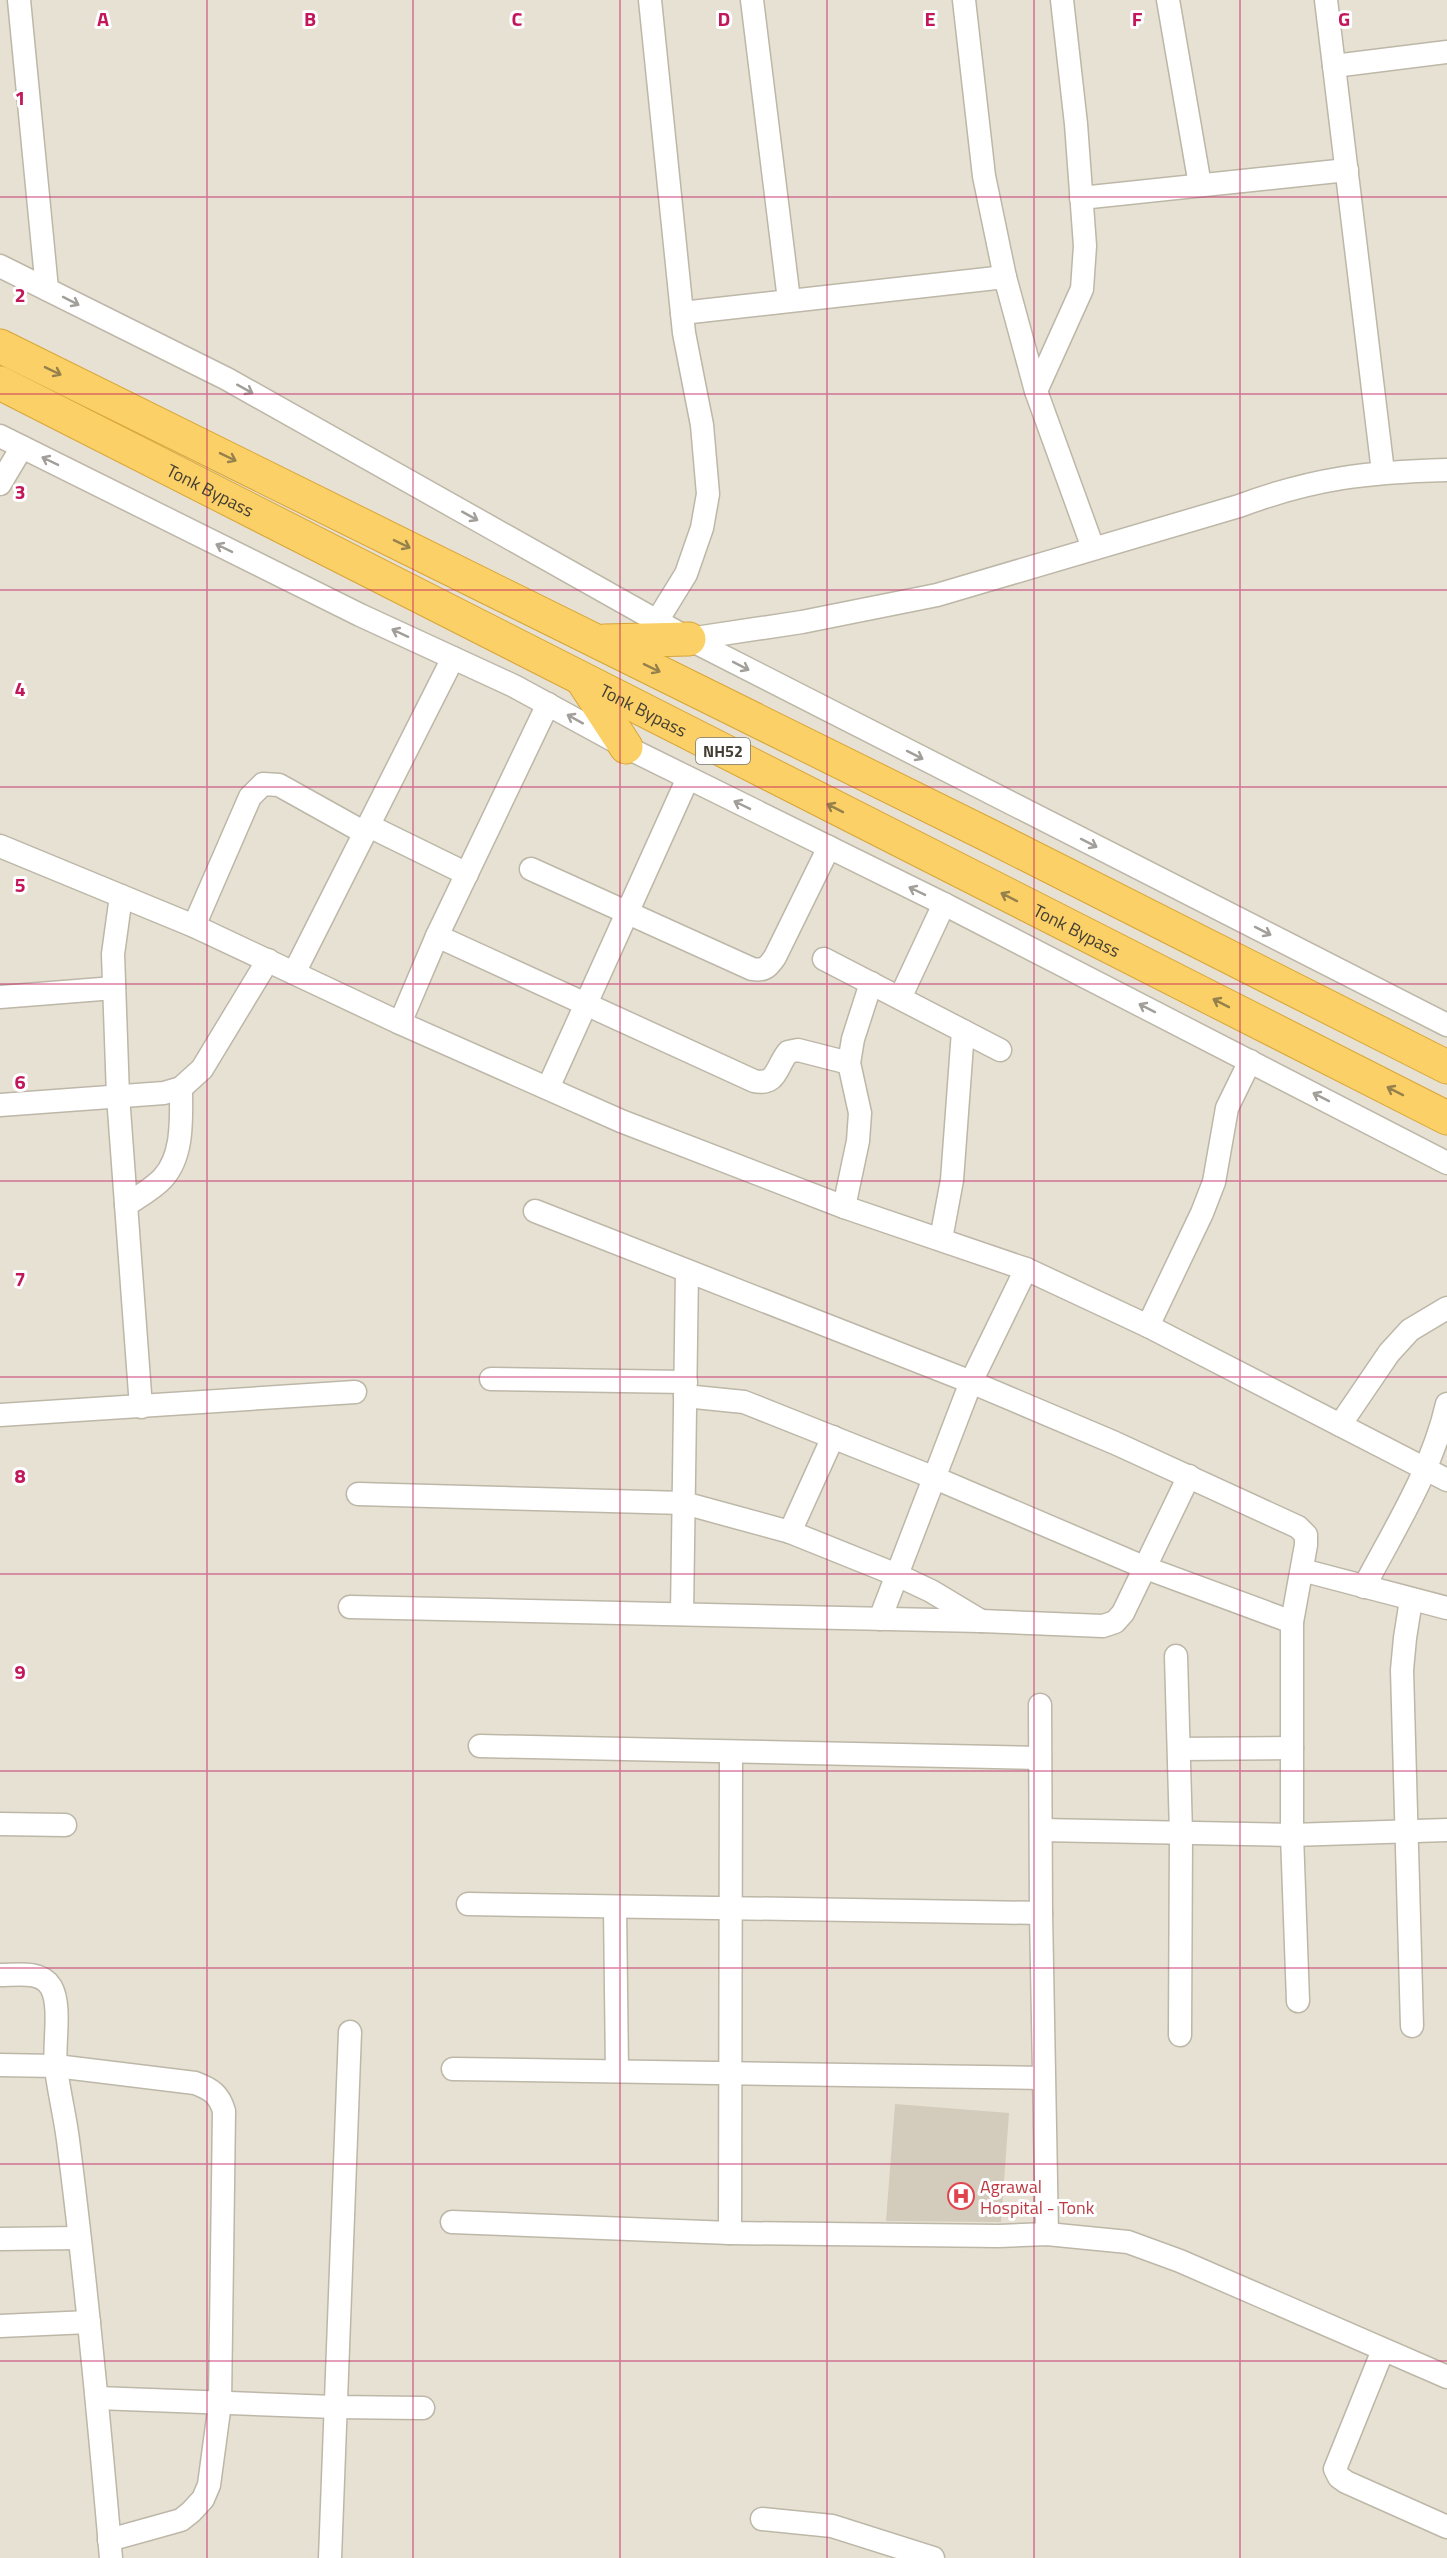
<svg xmlns="http://www.w3.org/2000/svg" width="1447" height="2558" font-family="'Titillium Web',sans-serif">
  <rect width="100%" height="100%" fill="#f2efe5"/>
  <rect fill="#e6e1d3" x="0" y="0" width="1447" height="2558"/>
  <polygon fill="#d3cbbb" points="895,2104 1009,2113 1001,2222 886,2221"/>
  <g fill="none" stroke-linecap="round" stroke-linejoin="round">
    <defs>
      <g id="minor">
        <polyline points="19,0 47,289"/>
        <polyline points="650,0 684,333 702,425 708,494 702,528 686,574 657,621"/>
        <polyline points="752,0 789,300"/>
        <polyline points="964,0 984,176 1005,277 1036,391 1093,548"/>
        <polyline points="1168,0 1200,185"/>
        <polyline points="1326,0 1383,472"/>
        <polyline points="1334,66 1447,52"/>
        <polyline points="1081,198 1347,170"/>
        <polyline points="0,266 227,379 689,639 1447,1025"/>
        <polyline points="682,313 1005,277"/>
        <polyline points="1036,391 1082,289 1085,246 1076,124 1062,0"/>
        <polyline points="0,436 360,615 514,686 626,747 944,904 1447,1163"/>
        <polyline points="0,484 22,447"/>
        <path d="M689,639L802,622L937,595L1239,506C1314,478 1368,472 1447,470"/>
        <polyline points="369,826 467,874"/>
        <polyline points="0,846 194,926 400,1023 621,1121 844,1207 1026,1269 1148,1326 1447,1480"/>
        <path d="M531,869L752,969C765,971 768,967 775,957L829,847"/>
        <polyline points="121,896 113,954 118,1096 141,1407"/>
        <polyline points="194,926 250,797 263,784 279,785 365,833"/>
        <path d="M437,936L754,1081C777,1086 776,1067 788,1052L798,1050L849,1063"/>
        <polyline points="824,959 1000,1050"/>
        <polyline points="294,973 453,658"/>
        <polyline points="0,997 114,988"/>
        <polyline points="900,998 944,904"/>
        <polyline points="400,1023 437,936 548,704"/>
        <polyline points="548,1088 688,778"/>
        <polyline points="0,1105 164,1093 181,1088 202,1069 268,960"/>
        <path d="M126,1205C138,1197 153,1189 163,1178C184,1155 181,1117 181,1088"/>
        <polyline points="844,1207 858,1141 860,1113 849,1063 853,1039 871,983"/>
        <polyline points="535,1211 971,1382 1115,1443 1298,1527 1306,1535 1306,1545 1292,1622 1292,1835 1298,2001"/>
        <polyline points="941,1239 952,1180 963,1031"/>
        <polyline points="1148,1326 1202,1213 1214,1182 1227,1108 1250,1061"/>
        <polyline points="491,1379 686,1382"/>
        <polyline points="685,1396 744,1402 935,1478 1146,1568 1292,1622"/>
        <polyline points="0,1415 355,1392"/>
        <polyline points="1340,1425 1389,1353 1410,1330 1447,1308"/>
        <polyline points="358,1494 684,1503 790,1532 897,1575 931,1591 981,1621"/>
        <polyline points="790,1532 833,1437"/>
        <polyline points="1302,1570 1447,1608"/>
        <path d="M1364,1587C1395,1528 1432,1470 1447,1404"/>
        <polyline points="1411,1600 1405,1638 1402,1670 1412,2026"/>
        <polyline points="350,1607 981,1621 1103,1626 1115,1622 1123,1613 1189,1476"/>
        <polyline points="682,1614 687,1271"/>
        <polyline points="880,1619 971,1382 1026,1269"/>
        <polyline points="1176,1656 1181,1833 1180,2035"/>
        <polyline points="1040,1705 1041,1913 1047,2234"/>
        <polyline points="480,1746 1040,1758"/>
        <polyline points="1179,1749 1292,1748"/>
        <polyline points="0,1824 65,1825"/>
        <polyline points="1041,1830 1292,1835 1447,1830"/>
        <polyline points="468,1904 1041,1913"/>
        <polyline points="615,1907 617,2071"/>
        <path d="M0,1975C16,1975 41,1970 51,1987C62,2006 53,2046 56,2068C59,2093 65,2116 68,2140C86,2279 99,2419 111,2558"/>
        <path d="M0,2065L56,2066L195,2083C211,2089 219,2094 224,2111L220,2403L209,2485L203,2499L191,2512L181,2520L109,2540"/>
        <polyline points="453,2069 1043,2078"/>
        <polyline points="452,2222 730,2233 999,2236 1047,2234 1128,2242 1180,2261 1447,2377"/>
        <polyline points="730,2233 731,1752"/>
        <polyline points="0,2239 79,2238"/>
        <polyline points="0,2326 89,2322"/>
        <polyline points="1383,2350 1335,2469 1339,2477 1346,2482 1447,2527"/>
        <polyline points="97,2398 334,2407 423,2408"/>
        <polyline points="762,2519 832,2526 933,2558"/>
        <polyline points="330,2558 350,2032"/>
      </g>
      <g id="highway">
        <polyline points="0,346 992,837 1447,1067"/>
        <path id="s1" d="M0,383L1447,1118"/>
        <polyline points="604,641 689,639"/>
        <polyline points="583,681 626,747"/>
      </g>
    </defs>
    <use href="#minor" stroke="#bdb7a8" stroke-width="25"/>
    <use href="#highway" stroke="#d9a537" stroke-width="35"/>
    <use href="#minor" stroke="#fff" stroke-width="22"/>
    <use href="#highway" stroke="#fad067" stroke-width="33"/>
  </g>
  <defs><path id="oneway-shaft" d="M-6 0H5M1.5-3L5.5 0L1.5 3" fill="none" stroke-width="1.6" stroke-linecap="round" stroke-linejoin="round" transform="scale(1.5)"/></defs>
  <g stroke="#a29f9a">
    <use href="#oneway-shaft" transform="translate(71 301) rotate(27)"/>
    <use href="#oneway-shaft" transform="translate(245 389) rotate(29)"/>
    <use href="#oneway-shaft" transform="translate(50 461) rotate(-154)"/>
    <use href="#oneway-shaft" transform="translate(470 516) rotate(29)"/>
    <use href="#oneway-shaft" transform="translate(224 548) rotate(-154)"/>
    <use href="#oneway-shaft" transform="translate(400 633) rotate(-155)"/>
    <use href="#oneway-shaft" transform="translate(741 666) rotate(27)"/>
    <use href="#oneway-shaft" transform="translate(575 719) rotate(-151)"/>
    <use href="#oneway-shaft" transform="translate(915 755) rotate(27)"/>
    <use href="#oneway-shaft" transform="translate(742 805) rotate(-154)"/>
    <use href="#oneway-shaft" transform="translate(1089 843) rotate(27)"/>
    <use href="#oneway-shaft" transform="translate(917 891) rotate(-154)"/>
    <use href="#oneway-shaft" transform="translate(1263 931) rotate(27)"/>
    <use href="#oneway-shaft" transform="translate(1147 1008) rotate(-153)"/>
    <use href="#oneway-shaft" transform="translate(1321 1097) rotate(-153)"/>
  </g>
  <g stroke="#96804c">
    <use href="#oneway-shaft" transform="translate(53 371) rotate(26)"/>
    <use href="#oneway-shaft" transform="translate(228 457) rotate(26)"/>
    <use href="#oneway-shaft" transform="translate(402 544) rotate(26)"/>
    <use href="#oneway-shaft" transform="translate(652 668) rotate(26)"/>
    <use href="#oneway-shaft" transform="translate(835 808) rotate(-153)"/>
    <use href="#oneway-shaft" transform="translate(1009 897) rotate(-153)"/>
    <use href="#oneway-shaft" transform="translate(1221 1003) rotate(-153)"/>
    <use href="#oneway-shaft" transform="translate(1395 1091) rotate(-153)"/>
  </g>
  <path fill="none" stroke="#c2185b" stroke-width="1.5" stroke-opacity="0.55" d="M207,0V2558M413,0V2558M620,0V2558M827,0V2558M1034,0V2558M1240,0V2558M0,197H1447M0,394H1447M0,590H1447M0,787H1447M0,984H1447M0,1181H1447M0,1377H1447M0,1574H1447M0,1771H1447M0,1968H1447M0,2164H1447M0,2361H1447"/>
  <defs>
    <symbol id="hospital-ring" viewBox="-11 -11 22 22"><circle r="9.5" fill="#fff" stroke="#e0444e" stroke-width="1.5"/><path d="M-5-5h3v3.5h4V-5h3V5h-3V1.5h-4V5h-3Z" fill="#e0444e"/></symbol>
  </defs>
  <g fill-rule="evenodd">
    <use href="#hospital-ring" x="946" y="2181" width="30" height="30"/>
  </g>
  <g text-anchor="middle" dominant-baseline="central" stroke-width="6" stroke-linejoin="round" paint-order="stroke">
    <rect fill="#fff" stroke="#7c7972" stroke-width="1.5" x="696" y="738" width="54" height="26" rx="4.5"/>
    <g font-size="16" font-weight="bold" fill="#443f35">
      <text x="723" y="751">NH52</text>
    </g>
    <g font-size="18" fill="#443f35" stroke="#fff">
      <text stroke="none"><textPath href="#s1" startOffset="236">Tonk Bypass</textPath></text>
      <text stroke="none"><textPath href="#s1" startOffset="722">Tonk Bypass</textPath></text>
      <text stroke="none"><textPath href="#s1" startOffset="1208">Tonk Bypass</textPath></text>
    </g>
    <g font-size="18" fill="#be3a42" stroke="#fff" text-anchor="start">
      <text x="980" y="2186">Agrawal<tspan x="980" dy="21">Hospital - Tonk</tspan></text>
    </g>
  </g>
  <g font-size="20" text-anchor="middle" font-weight="bold" fill="#c2185b" stroke="#fff" stroke-width="6" stroke-linejoin="round" paint-order="stroke">
    <text x="103" y="26">A</text>
    <text x="310" y="26">B</text>
    <text x="517" y="26">C</text>
    <text x="724" y="26">D</text>
    <text x="930" y="26">E</text>
    <text x="1137" y="26">F</text>
    <text x="1344" y="26">G</text>
    <text x="20" y="105">1</text>
    <text x="20" y="302">2</text>
    <text x="20" y="499">3</text>
    <text x="20" y="696">4</text>
    <text x="20" y="892">5</text>
    <text x="20" y="1089">6</text>
    <text x="20" y="1286">7</text>
    <text x="20" y="1483">8</text>
    <text x="20" y="1679">9</text>
  </g>
</svg>
